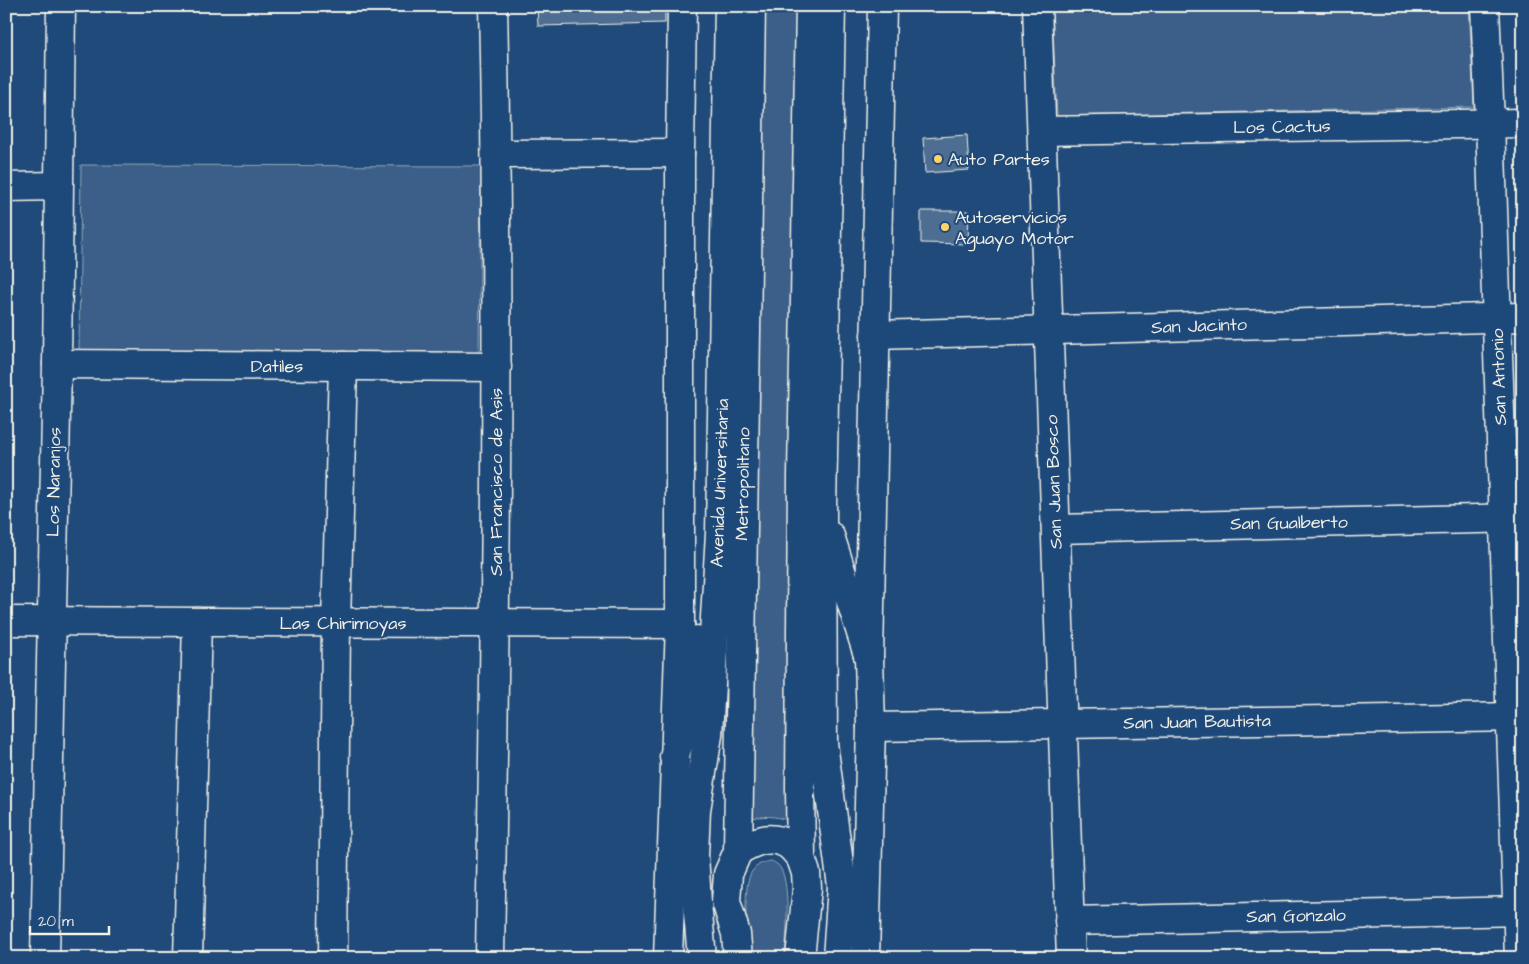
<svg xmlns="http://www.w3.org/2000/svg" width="1529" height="964" font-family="'Architects Daughter',sans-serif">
  <rect width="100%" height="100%" fill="#1f4a7a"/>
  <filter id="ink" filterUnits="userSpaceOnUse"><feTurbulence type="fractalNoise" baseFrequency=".02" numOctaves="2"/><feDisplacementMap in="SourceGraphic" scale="10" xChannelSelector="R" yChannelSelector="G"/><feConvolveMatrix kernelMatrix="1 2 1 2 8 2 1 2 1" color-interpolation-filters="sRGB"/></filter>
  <g filter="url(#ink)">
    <g fill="#3a5f88" stroke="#97a8b8">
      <path d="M762,6H802L788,820C774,816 763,815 748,819Z"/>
      <polygon points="1052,6 1469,6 1474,107 1057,116"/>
      <polygon points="81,165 481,166 479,353 79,352"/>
      <path d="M771,861C772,861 777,864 778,865C792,879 786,937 785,958H747C747,939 743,891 750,875C754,866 762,862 771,861Z"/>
    </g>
    <g fill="#4d6e92" stroke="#f4f1e8">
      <polygon points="537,6 665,6 665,23 538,26"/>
      <polygon points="967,135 969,170 925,173 923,138"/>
      <polygon points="921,211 969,211 968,244 921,243"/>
    </g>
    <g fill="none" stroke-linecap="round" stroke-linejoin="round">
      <defs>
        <g id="minor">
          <polyline points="1037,6 1071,958"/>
          <polyline points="1485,6 1490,123 1519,958"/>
          <polyline points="1042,131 1523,123"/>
          <polyline points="496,154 680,153"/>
          <polyline points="6,187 58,186"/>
          <polyline points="875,335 1523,317"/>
          <polyline points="57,364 497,367"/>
          <polyline points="1056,529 1521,518"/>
          <polyline points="6,621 680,624"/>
          <polyline points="871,727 1523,717"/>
          <path d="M738,851C753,842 770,834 787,844C792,847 797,854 801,858"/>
          <polyline points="1069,921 1523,911"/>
          <polyline points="45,958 57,364 61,6"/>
          <polyline points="188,958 197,622"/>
          <polyline points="333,958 336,623 343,366"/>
          <path d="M490,958C495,641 500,323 493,6"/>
          <polyline points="668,958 680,624 680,153 682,6"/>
          <polyline points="738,958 736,934 726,901 728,874 738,851 751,6"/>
          <polyline points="800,958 807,888 806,873 801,858 800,789 802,476 810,6"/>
          <polyline points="865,958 871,727 869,658 882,6"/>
        </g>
        <g id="major">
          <polyline points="831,6 822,511 823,743 842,886 837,958"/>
          <polyline points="830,536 869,658"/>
          <polyline points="674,757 685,727 697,640"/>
          <polyline points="702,958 697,902 694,855 696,810 708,735 720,533 729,6"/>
        </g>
      </defs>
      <use href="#minor" stroke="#f4f1e8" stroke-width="31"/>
      <use href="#major" stroke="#f4f1e8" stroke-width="31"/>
      <use href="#minor" stroke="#1f4a7a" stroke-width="28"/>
      <use href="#major" stroke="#1f4a7a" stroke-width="28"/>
    </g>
  </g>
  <g fill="#ffd166" stroke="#1f4a7a" stroke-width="2">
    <circle cx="938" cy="159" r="5"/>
    <circle cx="945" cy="227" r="5"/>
  </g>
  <g text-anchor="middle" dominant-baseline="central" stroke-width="4" stroke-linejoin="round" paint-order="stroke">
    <g font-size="18" fill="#f4f1e8" stroke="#1f4a7a">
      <text transform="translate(1282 127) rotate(-1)">Los Cactus</text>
      <text transform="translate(1199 326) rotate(-2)">San Jacinto</text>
      <text x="277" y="366">Datiles</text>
      <text transform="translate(1499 377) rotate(-92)">San Antonio</text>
      <text transform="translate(54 482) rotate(-89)">Los Naranjos</text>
      <text transform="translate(496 482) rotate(-90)">San Francisco de Asis</text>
      <text transform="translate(1054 482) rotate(-92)">San Juan Bosco</text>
      <text transform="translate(720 483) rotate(-88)">Avenida Universitaria</text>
      <text transform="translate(743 484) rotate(-89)">Metropolitano</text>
      <text transform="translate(1289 523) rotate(-1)">San Gualberto</text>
      <text x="343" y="623">Las Chirimoyas</text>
      <text transform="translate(1197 722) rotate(-1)">San Juan Bautista</text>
      <text transform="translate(1296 916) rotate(-1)">San Gonzalo</text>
    </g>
    <g font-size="18" fill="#f4f1e8" stroke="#1f4a7a" text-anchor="start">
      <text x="948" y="159">Auto Partes</text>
      <text x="955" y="217">Autoservicios<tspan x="955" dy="21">Aguayo Motor</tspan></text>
    </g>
  </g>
  <rect width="1529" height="964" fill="none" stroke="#1f4a7a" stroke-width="25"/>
  <rect x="12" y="12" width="1504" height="939" fill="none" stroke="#f4f1e8" stroke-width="2" filter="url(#ink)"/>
  <path d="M30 926v8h79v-8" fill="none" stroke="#f4f1e8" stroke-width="2.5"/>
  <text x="38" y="926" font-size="15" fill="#f4f1e8" stroke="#1f4a7a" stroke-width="4" paint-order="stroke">20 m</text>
</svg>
